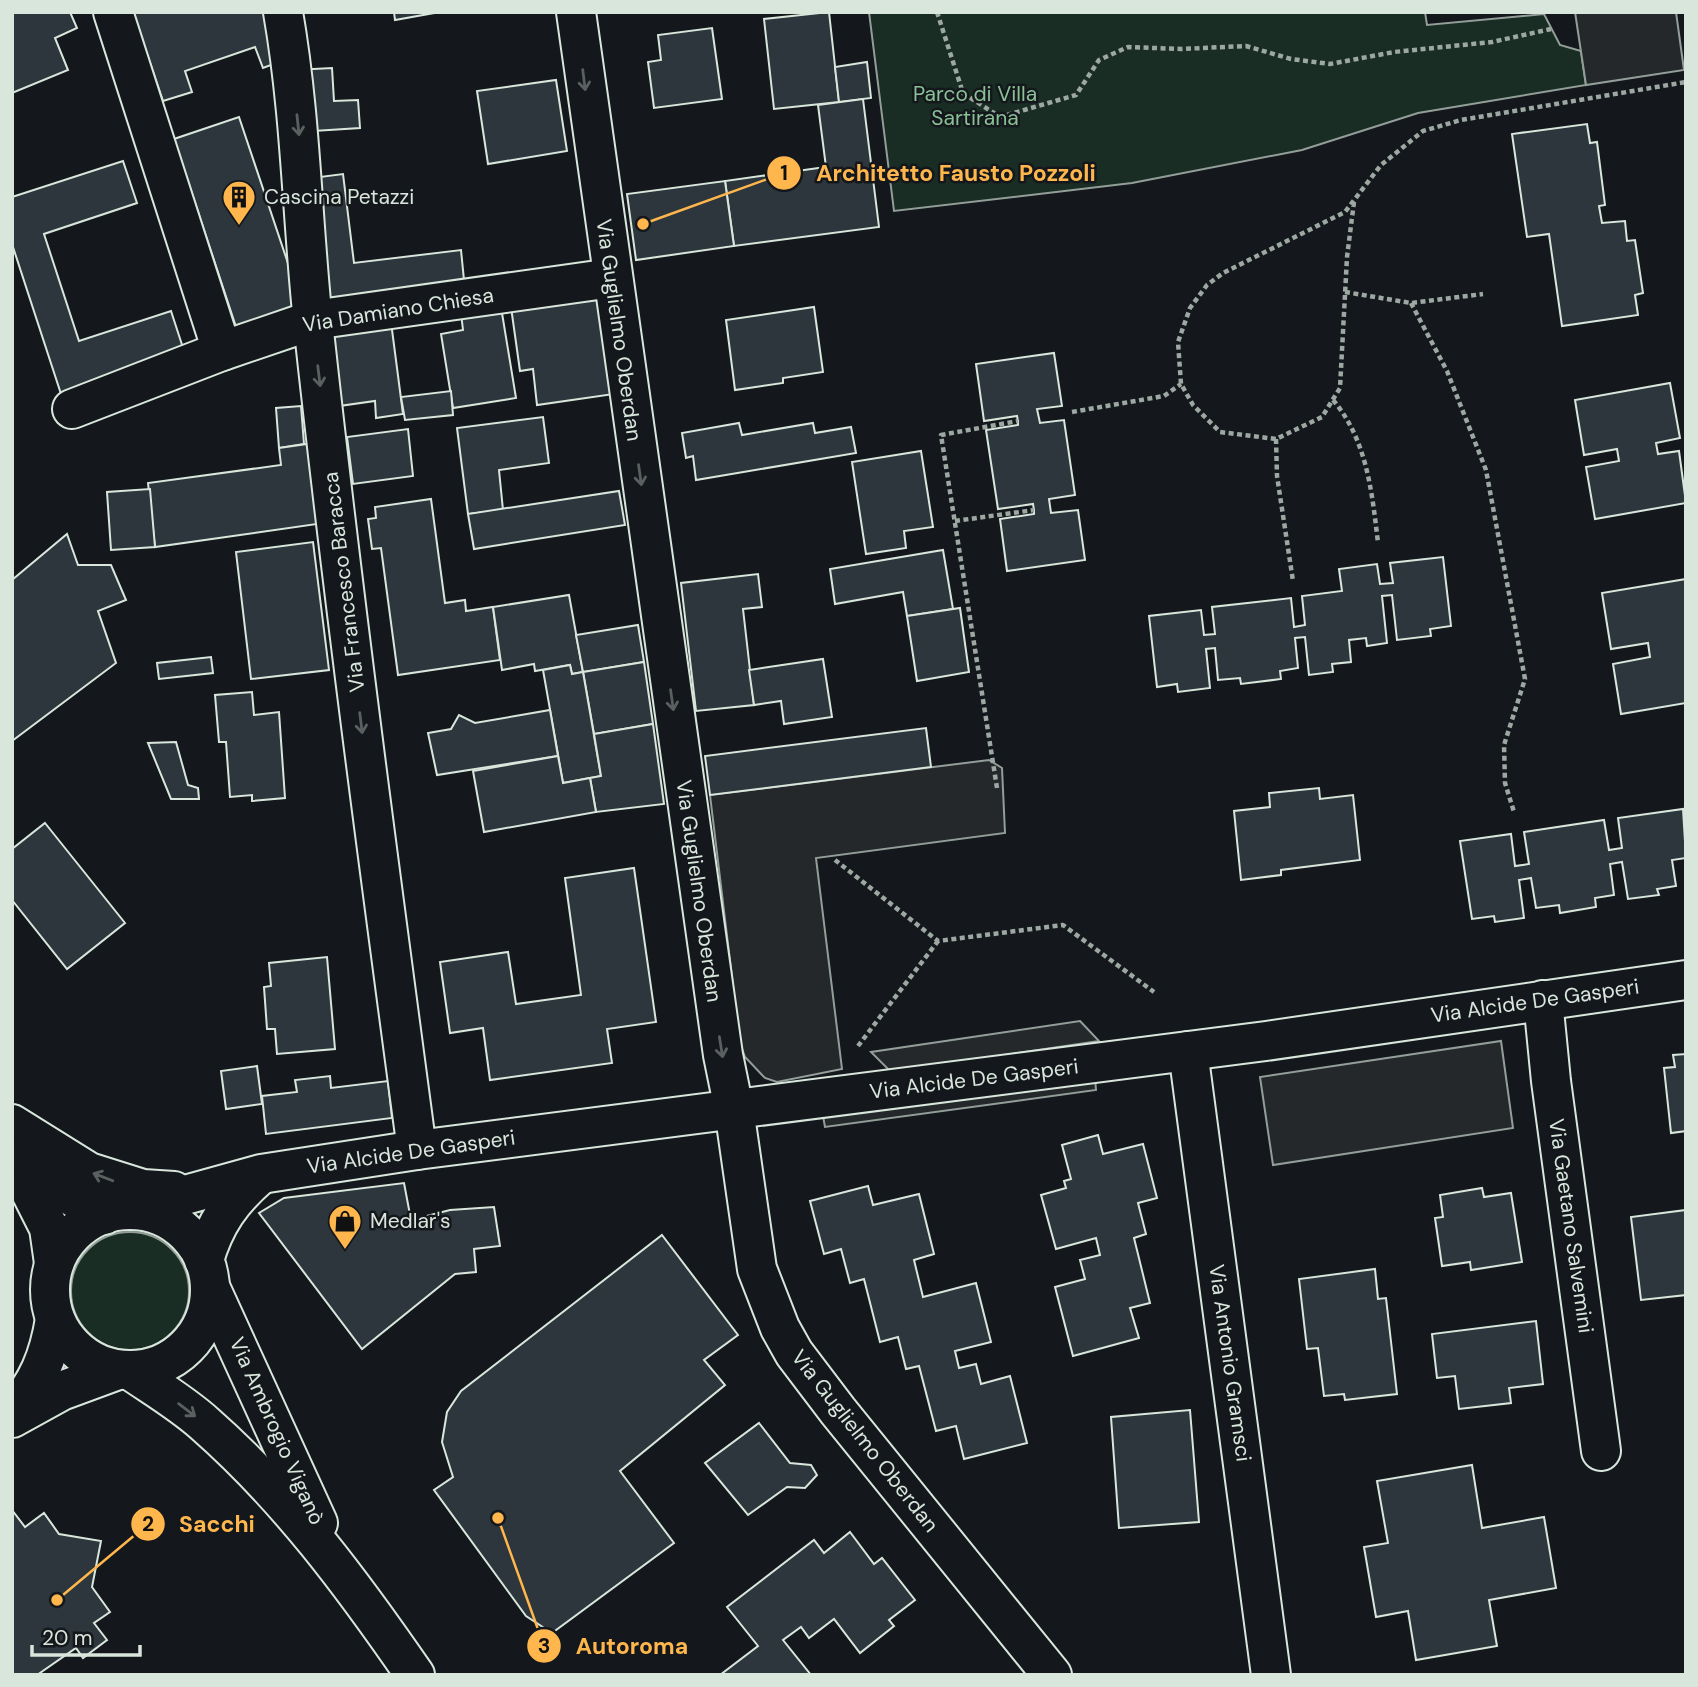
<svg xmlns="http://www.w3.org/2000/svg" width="1698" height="1687" font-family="'DM Sans',sans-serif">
  <rect width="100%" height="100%" fill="#14181c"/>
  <g fill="#1a2d24" stroke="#939e99" stroke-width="2">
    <polygon points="869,12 1425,12 1427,25 1544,14 1560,45 1581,51 1586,85 1418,113 1302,150 1132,183 894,211"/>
    <circle cx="130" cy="1291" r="59"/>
  </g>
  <g fill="#24282b" stroke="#939e99" stroke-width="2">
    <polygon points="1575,12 1676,12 1684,70 1586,85"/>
    <polygon points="989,760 1002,768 1005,833 816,858 842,1069 777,1082 765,1078 745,1057 740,1043 710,795"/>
    <polygon points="1080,1021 1099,1041 891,1072 871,1052"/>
    <polygon points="1501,1041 1513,1128 1273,1165 1260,1077"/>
    <polygon points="1095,1078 1096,1090 825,1127 823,1116"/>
  </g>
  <g fill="#2c363c" stroke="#d8e6dc" stroke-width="2">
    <polygon points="12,12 70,12 77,28 55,38 68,70 12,93"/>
    <polygon points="275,12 287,59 263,68 255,47 185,71 192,92 163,101 133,13"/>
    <polygon points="394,12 440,12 395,20"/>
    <polygon points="829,12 839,102 774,109 764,19"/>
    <polygon points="712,28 722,99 654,108 648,62 661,60 658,35"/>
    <polygon points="867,62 871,98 839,102 835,67"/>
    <polygon points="332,68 334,101 358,100 360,128 298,132 295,70"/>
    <polygon points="556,80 567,151 488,164 477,91"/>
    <polygon points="863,99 879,227 734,246 725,181 826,167 818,105"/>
    <polygon points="239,117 305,314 239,336 174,139"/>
    <polygon points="1587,124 1590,143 1597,142 1605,205 1599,206 1602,223 1625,221 1627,241 1635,240 1643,293 1635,295 1638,315 1562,326 1549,234 1527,237 1512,134"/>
    <polygon points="123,161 137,203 44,234 79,341 171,311 186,357 62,397 12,244 12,197"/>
    <polygon points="343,174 354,263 461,250 465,290 319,307 304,179"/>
    <polygon points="725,181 734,246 636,260 627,194"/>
    <polygon points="600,294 614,394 537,405 533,369 520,371 511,307"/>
    <polygon points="501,307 516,398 453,408 441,334 463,330 461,313"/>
    <polygon points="814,307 823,372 783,378 783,383 735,390 726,320"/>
    <polygon points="391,322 403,414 376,418 375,401 332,407 323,331"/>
    <polygon points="1054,353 1062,406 1037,409 1040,423 1064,420 1075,495 1049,499 1051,513 1078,510 1085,560 1007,571 1000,519 1034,514 1034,510 1033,504 998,509 986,430 1018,425 1018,421 1017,416 984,421 976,364"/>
    <polygon points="1670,383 1680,438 1656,443 1658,454 1679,451 1686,503 1595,519 1586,467 1619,461 1617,449 1584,455 1575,400"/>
    <polygon points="451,391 453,415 405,420 401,397"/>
    <polygon points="301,406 304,444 279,448 276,408"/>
    <polygon points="543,417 549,463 499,470 503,510 468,514 457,428"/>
    <polygon points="739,423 742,435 813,423 815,433 851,427 856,453 696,480 693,456 686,458 682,433"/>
    <polygon points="408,429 413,476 353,484 347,437"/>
    <polygon points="314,443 324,523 155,547 148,483 281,465 279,448"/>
    <polygon points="921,451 933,527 904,531 906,548 866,554 852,462"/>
    <polygon points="150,489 155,547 111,550 107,492"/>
    <polygon points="619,491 625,525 474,549 468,514"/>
    <polygon points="431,499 445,603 465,600 466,611 493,607 500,660 398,675 381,548 372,549 368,519 376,518 375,507"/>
    <polygon points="67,534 78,565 111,565 126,600 98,611 116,663 12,741 12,580"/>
    <polygon points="313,542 329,670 251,679 236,552"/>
    <polygon points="943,550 953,609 907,616 903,592 835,604 830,569"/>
    <polygon points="1443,557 1451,626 1430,629 1431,636 1397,640 1392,595 1382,596 1387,643 1367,646 1366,638 1349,640 1351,662 1332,664 1333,672 1309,675 1305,637 1295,638 1298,668 1280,671 1281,679 1241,684 1240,678 1218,680 1215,648 1206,649 1210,688 1178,692 1177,684 1157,687 1149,616 1201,610 1204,635 1215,634 1212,607 1291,598 1294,627 1305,625 1302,596 1342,591 1339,569 1377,564 1380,584 1393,583 1390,563"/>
    <polygon points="758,574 762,607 743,609 754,705 696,711 681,583"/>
    <polygon points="1686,579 1686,703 1621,714 1613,664 1650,657 1648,643 1611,649 1602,593"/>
    <polygon points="569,595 583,672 572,674 570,665 535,671 534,664 502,670 493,607"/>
    <polygon points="960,608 969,672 917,681 907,616"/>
    <polygon points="638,625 644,662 583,672 576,635"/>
    <polygon points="211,657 213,673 159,679 157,663"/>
    <polygon points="823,659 832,717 784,724 781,701 754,705 749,670"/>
    <polygon points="644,662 653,724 594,734 583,672"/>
    <polygon points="570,665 572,674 583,672 601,776 563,783 543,670"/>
    <polygon points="252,692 254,715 279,712 285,798 252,801 252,795 230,797 226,742 219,742 215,695"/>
    <polygon points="550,710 558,756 437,775 428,733 451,729 459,715 475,723"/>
    <polygon points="653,724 664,804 596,812 590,778 601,776 594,734"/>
    <polygon points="926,728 931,767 710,795 705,756"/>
    <polygon points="176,742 188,785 198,788 199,799 171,799 148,743"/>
    <polygon points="558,756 563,783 590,778 596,812 484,832 473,771"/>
    <polygon points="1319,788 1320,799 1353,795 1360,860 1281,870 1281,875 1241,880 1234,811 1270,807 1269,793"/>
    <polygon points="1683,809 1686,858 1672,860 1676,886 1657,889 1659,895 1628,899 1622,862 1610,864 1614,895 1595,898 1596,907 1560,913 1559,905 1536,908 1531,878 1519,880 1524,918 1495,922 1494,916 1472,919 1460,841 1511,834 1515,866 1529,864 1524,832 1604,820 1609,850 1622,848 1618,818"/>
    <polygon points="45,823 125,923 67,969 12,900 12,849"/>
    <polygon points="634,868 656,1022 607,1029 612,1063 490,1080 483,1028 450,1033 440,962 508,952 516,1004 581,995 565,878"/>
    <polygon points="327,957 335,1049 277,1054 275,1029 267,1029 264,987 271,986 269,963"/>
    <polygon points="1686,1054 1686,1131 1671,1133 1664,1068 1675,1067 1673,1055"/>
    <polygon points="257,1066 262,1104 226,1109 221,1071"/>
    <polygon points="330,1076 331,1088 388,1081 392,1118 266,1134 262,1096 297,1092 295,1080"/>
    <polygon points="1098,1135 1103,1154 1143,1144 1157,1198 1138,1203 1146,1234 1134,1238 1150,1303 1130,1308 1139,1338 1073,1356 1055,1287 1085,1279 1080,1260 1100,1255 1096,1238 1056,1249 1041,1195 1066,1188 1064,1181 1071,1179 1062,1145"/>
    <polygon points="404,1183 411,1220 450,1210 494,1207 500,1246 474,1249 476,1272 455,1274 362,1349 259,1213 284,1198"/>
    <polygon points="868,1186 873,1205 919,1194 934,1254 914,1260 923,1297 976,1283 991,1342 955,1351 959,1368 976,1364 981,1384 1010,1376 1027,1443 964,1459 956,1426 936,1431 919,1366 906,1369 898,1337 880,1342 864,1279 850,1283 841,1249 824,1254 810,1201"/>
    <polygon points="1482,1188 1484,1197 1511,1193 1522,1262 1471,1270 1470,1262 1442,1266 1435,1218 1443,1217 1440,1195"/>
    <polygon points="1686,1210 1686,1295 1641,1300 1631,1217"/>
    <polygon points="662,1235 738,1335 704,1360 725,1385 620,1471 674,1543 552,1633 526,1616 434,1490 453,1477 442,1442 447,1412 461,1391"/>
    <polygon points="1375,1269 1378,1299 1386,1298 1397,1394 1345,1400 1344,1394 1324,1396 1318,1348 1307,1349 1299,1279"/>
    <polygon points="1536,1321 1543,1384 1509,1388 1511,1403 1459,1409 1455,1376 1437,1378 1432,1334"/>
    <polygon points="1190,1410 1199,1522 1119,1528 1111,1417"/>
    <polygon points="759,1423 790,1463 811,1465 817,1475 805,1488 787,1487 748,1515 705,1463"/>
    <polygon points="1472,1465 1482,1528 1544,1517 1556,1588 1489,1600 1497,1646 1416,1660 1408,1611 1376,1617 1364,1547 1388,1543 1377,1481"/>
    <polygon points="12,1510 25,1527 44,1513 59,1534 101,1541 92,1587 110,1612 94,1623 107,1640 83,1658 76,1648 37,1675 12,1675"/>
    <polygon points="850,1532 874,1564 882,1558 915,1600 889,1620 894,1626 860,1653 834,1619 809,1638 801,1627 783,1640 811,1675 720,1675 758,1646 727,1607 814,1540 824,1553"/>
  </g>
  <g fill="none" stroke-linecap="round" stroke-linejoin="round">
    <defs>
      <g id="minor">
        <polyline points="113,12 222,351"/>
        <path d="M283,12C301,115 302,218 313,322C343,598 380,874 417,1150"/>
        <polyline points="576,12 723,1055 734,1109 757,1269 780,1328 794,1353 838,1411 1052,1675"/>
        <polyline points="72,409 222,351 313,320 612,278"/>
        <polyline points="1543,1000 1551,1081 1601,1451"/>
        <polyline points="1188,1051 1271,1675"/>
        <polyline points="12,1124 89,1172 143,1189 174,1191"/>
        <polyline points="131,1210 261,1174 417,1150 1266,1041 1686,980"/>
        <path d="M204,1260C215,1223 231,1200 260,1175"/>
        <path d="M12,1412C38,1384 49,1356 55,1319"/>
        <polyline points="12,1418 61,1391 118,1370"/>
      </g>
      <g id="major">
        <polyline points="12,1155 49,1228 54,1263"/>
        <polyline points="24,1157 56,1187 104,1215"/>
        <circle cx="130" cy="1290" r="80"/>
        <polyline points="210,1287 318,1523"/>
        <path d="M131,1371C156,1388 183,1404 205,1424C288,1497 353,1585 415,1675"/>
      </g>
    </defs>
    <use href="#minor" stroke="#d8e6dc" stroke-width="42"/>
    <use href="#major" stroke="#d8e6dc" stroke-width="42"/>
    <g stroke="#9da8a2" stroke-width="4.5" stroke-dasharray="5 3.5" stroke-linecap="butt">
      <polyline points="937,12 963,93 1000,117 1076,95 1099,60 1128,47 1181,49 1246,46 1291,59 1330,64 1394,52 1492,42 1551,29"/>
      <polyline points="1354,202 1347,257 1340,388 1322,417 1276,439 1220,432 1193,405 1181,384 1178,342 1190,308 1207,285 1223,273 1345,212 1381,165 1423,131 1461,120 1686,82"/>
      <polyline points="1345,292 1411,303 1483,294"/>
      <polyline points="1411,303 1447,371 1486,470 1525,679 1504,745 1505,783 1514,812"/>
      <path d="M1333,400C1367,440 1372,492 1378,543"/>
      <polyline points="1072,412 1164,396 1181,384"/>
      <polyline points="1276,439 1277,476 1293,581"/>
      <polyline points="955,521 1034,510"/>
      <polyline points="997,788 941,435 1018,421"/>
      <polyline points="835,860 938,941 1063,925 1154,992"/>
      <polyline points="858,1046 938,941"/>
    </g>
    <use href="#minor" stroke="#14181c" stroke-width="38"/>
    <use href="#major" stroke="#14181c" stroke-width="38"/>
  </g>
  <defs><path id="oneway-shaft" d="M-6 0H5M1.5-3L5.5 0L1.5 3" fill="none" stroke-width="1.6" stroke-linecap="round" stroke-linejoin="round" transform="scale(1.75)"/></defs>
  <g stroke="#59605f">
    <use href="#oneway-shaft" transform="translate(584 80) rotate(83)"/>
    <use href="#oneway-shaft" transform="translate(298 125) rotate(84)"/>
    <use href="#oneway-shaft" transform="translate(319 376) rotate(83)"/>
    <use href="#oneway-shaft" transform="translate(640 475) rotate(82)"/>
    <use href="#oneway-shaft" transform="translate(672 700) rotate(82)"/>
    <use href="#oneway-shaft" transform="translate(361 723) rotate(83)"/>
    <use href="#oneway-shaft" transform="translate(721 1047) rotate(81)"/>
    <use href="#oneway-shaft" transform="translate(103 1177) rotate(-159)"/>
    <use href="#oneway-shaft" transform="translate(187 1410) rotate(37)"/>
  </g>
  <defs>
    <symbol id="building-pin" viewBox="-11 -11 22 30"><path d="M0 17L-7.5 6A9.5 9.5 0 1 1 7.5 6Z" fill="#ffb74d" stroke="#14181c"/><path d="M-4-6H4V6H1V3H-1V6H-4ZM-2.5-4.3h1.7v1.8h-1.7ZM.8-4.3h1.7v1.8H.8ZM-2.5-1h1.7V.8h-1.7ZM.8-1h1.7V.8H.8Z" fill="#111"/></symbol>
    <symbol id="shop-pin" viewBox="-11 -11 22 30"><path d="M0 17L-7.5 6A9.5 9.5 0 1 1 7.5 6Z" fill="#ffb74d" stroke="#14181c"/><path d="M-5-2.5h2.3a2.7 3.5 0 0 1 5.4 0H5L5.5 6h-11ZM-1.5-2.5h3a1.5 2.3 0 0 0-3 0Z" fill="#111"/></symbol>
  </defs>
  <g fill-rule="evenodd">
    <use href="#building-pin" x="220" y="178" width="38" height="52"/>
    <use href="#shop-pin" x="326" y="1202" width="38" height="52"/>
  </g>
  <g text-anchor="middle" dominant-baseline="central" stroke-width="5" stroke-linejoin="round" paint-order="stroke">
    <g font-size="21" fill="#8ac095" stroke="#14181c">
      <text x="975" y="94">Parco di Villa<tspan x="975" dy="24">Sartirana</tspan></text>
    </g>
    <g font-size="21" fill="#d8e6dc" stroke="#14181c" text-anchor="start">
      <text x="264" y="197">Cascina Petazzi</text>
      <text x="370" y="1221">Medlar's</text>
    </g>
    <g font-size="21" fill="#d8e6dc" stroke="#14181c">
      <text transform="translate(398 310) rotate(-9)">Via Damiano Chiesa</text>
      <text transform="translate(619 330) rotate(82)">Via Guglielmo Oberdan</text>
      <text transform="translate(344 582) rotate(-97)">Via Francesco Baracca</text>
      <text transform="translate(699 891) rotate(82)">Via Guglielmo Oberdan</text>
      <text transform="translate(1535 1001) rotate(-8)">Via Alcide De Gasperi</text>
      <text transform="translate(974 1079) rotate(-7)">Via Alcide De Gasperi</text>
      <text transform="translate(411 1152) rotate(-8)">Via Alcide De Gasperi</text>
      <text transform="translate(1571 1226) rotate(82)">Via Gaetano Salvemini</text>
      <text transform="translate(1230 1363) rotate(82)">Via Antonio Gramsci</text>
      <text transform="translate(277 1431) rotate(66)">Via Ambrogio Viganò</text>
      <text transform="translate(865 1441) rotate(52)">Via Guglielmo Oberdan</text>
    </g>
  </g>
  <path fill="none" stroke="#ffb74d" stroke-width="2.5" d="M643 224L784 173M57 1600L148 1524M498 1518L544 1646"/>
  <g fill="#ffb74d" stroke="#14181c" stroke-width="2.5">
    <circle cx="643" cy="224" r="7"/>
    <circle cx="57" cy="1600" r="7"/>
    <circle cx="498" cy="1518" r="7"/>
    <circle cx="784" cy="173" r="18"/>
    <circle cx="148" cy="1524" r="18"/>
    <circle cx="544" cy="1646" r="18"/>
  </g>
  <g font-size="21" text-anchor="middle" font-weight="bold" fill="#111">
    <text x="784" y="180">1</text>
    <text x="148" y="1531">2</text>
    <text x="544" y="1653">3</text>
  </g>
  <g font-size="23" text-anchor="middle" font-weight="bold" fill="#ffb74d" stroke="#14181c" stroke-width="5" stroke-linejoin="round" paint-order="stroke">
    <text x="956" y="181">Architetto Fausto Pozzoli</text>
    <text x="217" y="1532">Sacchi</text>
    <text x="632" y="1654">Autoroma</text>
  </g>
  <rect width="1698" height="1687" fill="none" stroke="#d8e6dc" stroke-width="28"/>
  <path d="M32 1645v10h108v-10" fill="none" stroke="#d8e6dc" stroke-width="3.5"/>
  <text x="42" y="1645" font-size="21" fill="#d8e6dc" stroke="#14181c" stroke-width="5" paint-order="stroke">20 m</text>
</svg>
